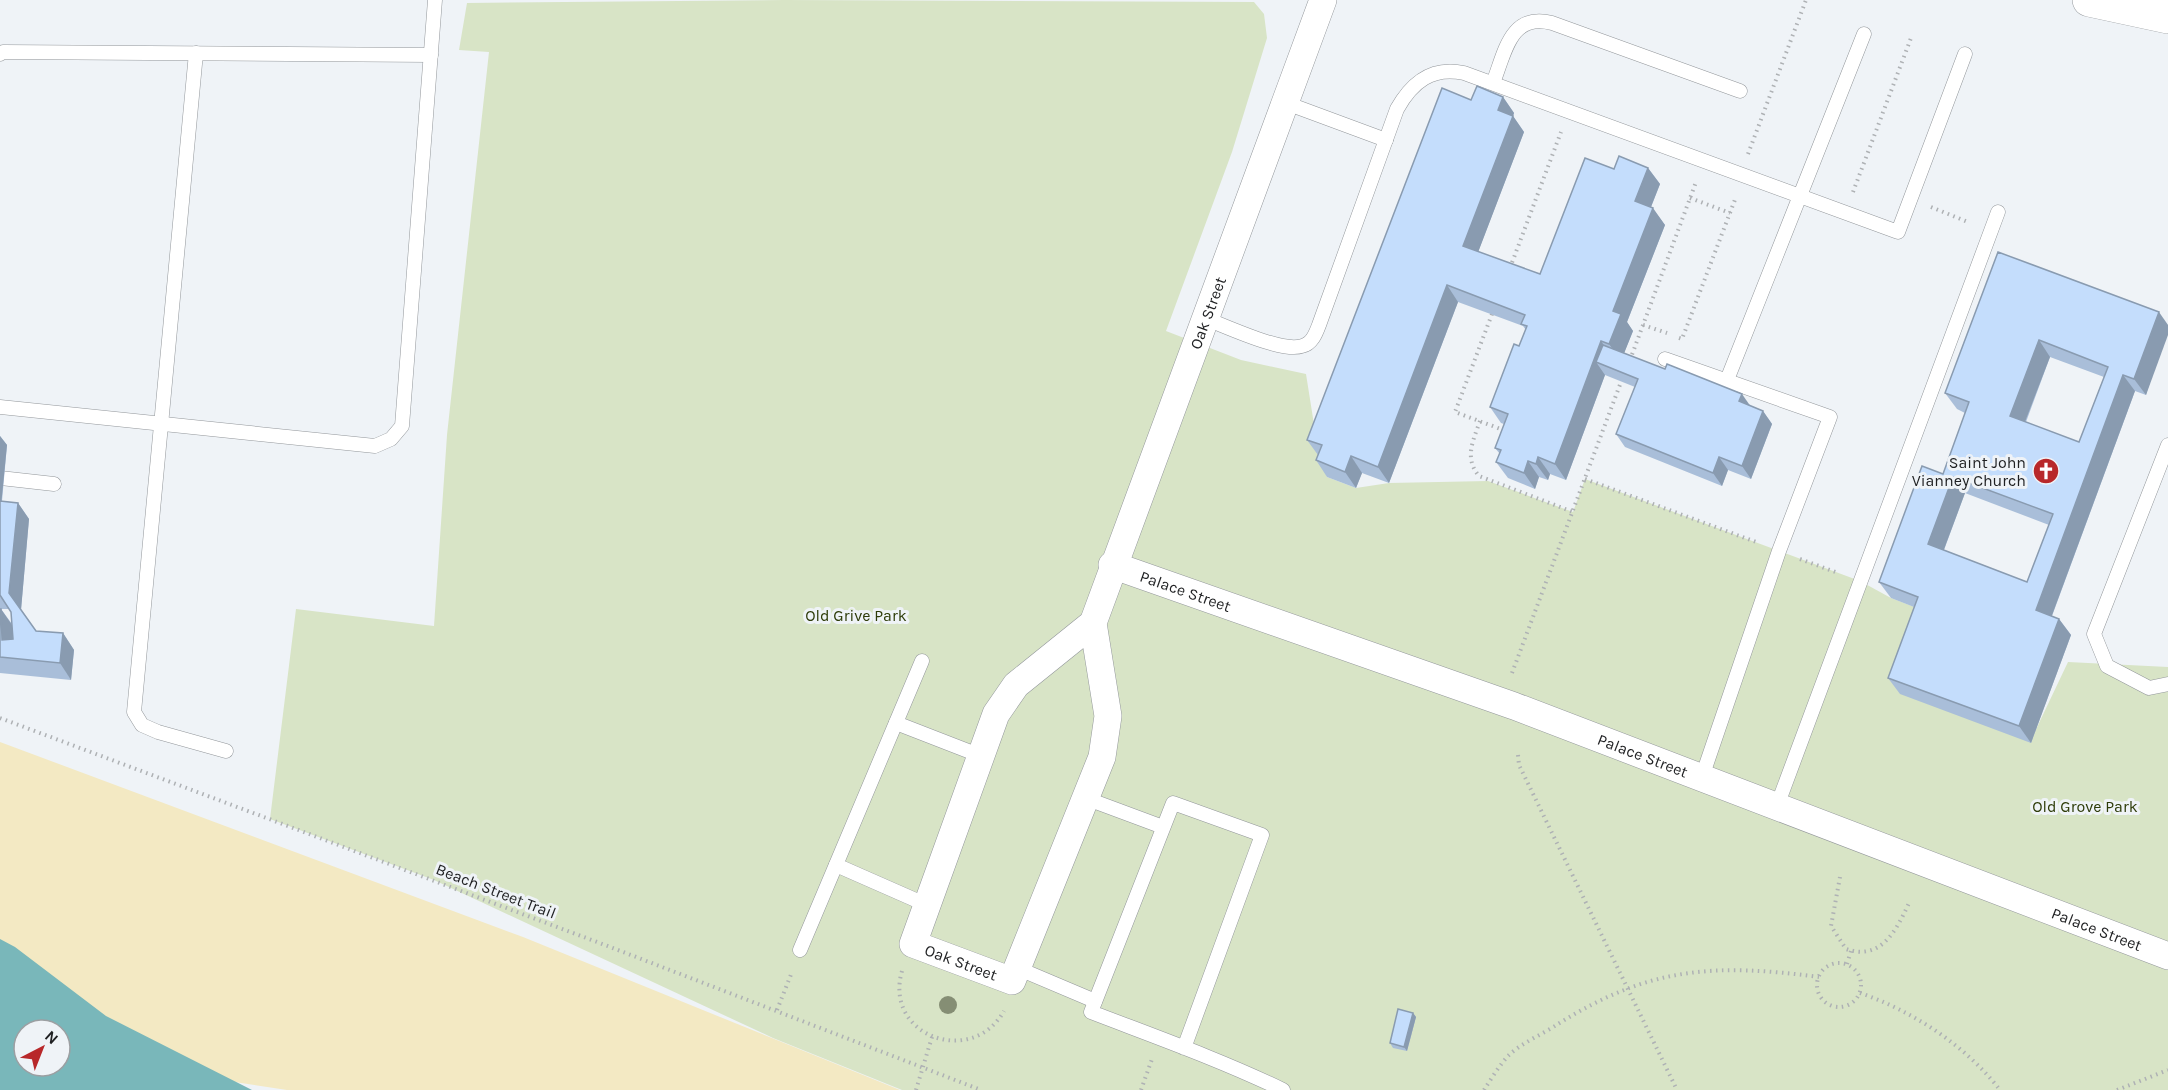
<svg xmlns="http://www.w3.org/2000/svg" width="2168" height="1090" font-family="Karla,sans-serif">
  <rect width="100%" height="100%" fill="#eff3f7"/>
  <polygon fill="#d8e4c6" points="784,0 1254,2 1264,14 1267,38 1232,152 1166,331 1241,360 1306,374 1319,456 1327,477 1356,488 1389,483 1488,481 1573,512 1585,479 1860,581 1891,598 1930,613 2030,742 2068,662 2168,667 2168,1090 902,1090 773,1038 434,880 270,819 296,609 434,626 447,435 489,52 459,50 467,3"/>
  <polygon fill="#f3e9c3" points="0,742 523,937 900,1090 287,1090 176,1073 0,957"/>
  <path fill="#79b7ba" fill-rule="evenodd" d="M0,939L15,947L106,1016L252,1090H0ZM24,1030H60V1066H24Z"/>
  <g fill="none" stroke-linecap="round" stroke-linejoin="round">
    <defs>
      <g id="lane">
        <polyline points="196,53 134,712 142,725 158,732 226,751"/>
        <polyline points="0,54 3,52 431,55"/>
        <path d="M1493,83C1505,53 1510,12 1552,23L1740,91"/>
        <polyline points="1286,103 1386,140"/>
        <path d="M1204,318C1226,326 1282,353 1302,346C1312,344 1316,333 1319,325L1397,109C1412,82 1432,66 1464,73L1898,232L1965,54"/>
        <polyline points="1665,359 1830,417 1779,551 1702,777"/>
        <polyline points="1727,380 1864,34"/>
        <polyline points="0,407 375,446 391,439 402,426 435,0"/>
        <polyline points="2168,445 2094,634 2107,666 2149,688 2168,684"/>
        <polyline points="0,478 54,484"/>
        <polyline points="896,723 981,756"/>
        <polyline points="1085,798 1163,827"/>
        <polyline points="1777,806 1998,212"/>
        <polyline points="836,865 927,905"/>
        <polyline points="800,950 922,661"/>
        <polyline points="1017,968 1095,1001"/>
        <path d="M1184,1048L1262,835L1173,803L1091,1012C1156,1037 1221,1060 1283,1090"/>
      </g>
      <g id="street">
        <path id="s1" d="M1112,565L1514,706L2168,956"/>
        <path id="s2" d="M1093,623L1016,685L996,714L913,944L1012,981L1102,757L1108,716L1093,623L1323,0"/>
      </g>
      <polyline id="secondary" points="2089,0 2168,17"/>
    </defs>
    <use href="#lane" stroke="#93979b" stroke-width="15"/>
    <use href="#street" stroke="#93979b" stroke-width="28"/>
    <use href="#secondary" stroke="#93979b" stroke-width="34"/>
    <g stroke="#aeb1b4" stroke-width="4" stroke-dasharray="1.5 4.5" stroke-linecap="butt">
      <polyline points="1748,154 1806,0"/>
      <polyline points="1853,192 1911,38"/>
      <polyline points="1690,198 1730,213"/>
      <polyline points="1931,207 1968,222"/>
      <polyline points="1510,268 1561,132"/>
      <polyline points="1492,314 1455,412 1506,431"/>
      <polyline points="1643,325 1667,333"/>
      <polyline points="1679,338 1682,339 1736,197"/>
      <polyline points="1630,360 1696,182"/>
      <path d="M1480,421C1473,441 1464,458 1479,476L1573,512"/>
      <polyline points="1585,479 1756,542"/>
      <polyline points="1800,559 1838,573"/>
      <polyline points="1512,673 1621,382"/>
      <polyline points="0,718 605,945 981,1090"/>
      <polyline points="1518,755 1519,765 1677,1090"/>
      <path d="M1840,877L1831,926L1846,949C1881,961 1896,931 1909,903"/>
      <circle cx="1839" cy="985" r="22"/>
      <polyline points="1847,964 1851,951"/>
      <path d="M902,971C883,1036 972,1068 1004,1011"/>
      <path d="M1860,993C1913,1011 1966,1046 2000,1090"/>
      <polyline points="777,1010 792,972"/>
      <polyline points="916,1090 932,1037"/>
      <polyline points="1141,1090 1152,1059"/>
      <path d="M1484,1090C1491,1079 1499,1066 1508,1056C1521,1043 1543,1034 1558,1024C1649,967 1714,963 1819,977"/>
      <polyline points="2117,1090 2168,1070"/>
    </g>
    <use href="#lane" stroke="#fff" stroke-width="14"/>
    <use href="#street" stroke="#fff" stroke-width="27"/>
    <use href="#secondary" stroke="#fff" stroke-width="33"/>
  </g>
  <circle fill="#858e74" cx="948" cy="1005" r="9"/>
  <g fill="#a9bed9" fill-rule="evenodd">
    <polygon points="1503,97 1514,113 1513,116 1524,132 1478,252 1540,274 1614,169 1648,168 1660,184 1651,207 1665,225 1627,322 1633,331 1624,353 1763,411 1772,424 1751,479 1728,470 1722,486 1625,447 1616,434 1635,387 1605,375 1566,480 1550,474 1548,480 1539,477 1535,489 1508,478 1496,462 1500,454 1495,448 1504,424 1501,423 1490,407 1519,346 1526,330 1523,326 1458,302 1389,483 1362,473 1356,488 1327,477 1316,460 1318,455 1307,440 1471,100"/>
    <path d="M1998,252L2168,325L2146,395L2135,391L2052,616L2059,619L2071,635L2031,743L1900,694L1888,678L1914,607L1891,598L1879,582L1943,474L1965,413L1957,409L1945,393ZM2050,357L2104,377L2079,442L2026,422ZM1965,493L2049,525L2027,582L1944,550Z"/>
    <path d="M0,436L7,445L2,501L18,503L29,519L21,609L36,631L63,633L74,650L71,680L0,673ZM1,609H9L11,612L12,624Z"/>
    <polygon points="1413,1013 1416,1017 1407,1051 1393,1048 1390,1043"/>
  </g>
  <g fill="#899bb0">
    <polygon points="1503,97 1514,113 1513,116 1524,132 1474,263 1463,246 1498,110"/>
    <polygon points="1648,168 1660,184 1647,217 1635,201"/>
    <polygon points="1653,208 1665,225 1627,322 1633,331 1621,361 1609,344 1613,311"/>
    <polygon points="1447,285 1458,302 1389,483 1378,467"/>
    <polygon points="2159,312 2168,325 2168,335 2146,395 2134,379"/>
    <polygon points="2039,340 2050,357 2021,432 2010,416"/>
    <polygon points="1601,341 1612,357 1596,362 1605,375 1566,480 1555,464"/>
    <polygon points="2123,375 2135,391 2048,626 2036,610"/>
    <polygon points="1742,394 1751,407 1739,401"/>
    <polygon points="1763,411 1772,424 1751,479 1742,466"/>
    <polygon points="0,436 7,445 0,516"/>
    <polygon points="1351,456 1362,473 1356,488 1345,472"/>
    <polygon points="1538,457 1550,474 1548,480 1536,464"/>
    <polygon points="1719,457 1728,470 1722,486 1713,473"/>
    <polygon points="1528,461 1539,477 1535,489 1524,473"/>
    <polygon points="1953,477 1965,493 1940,560 1928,544"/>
    <polygon points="18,503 29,519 21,610 9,593"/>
    <polygon points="1,609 12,625 14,656 2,640"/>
    <polygon points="2059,619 2071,635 2031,743 2019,726"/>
    <polygon points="63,633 74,650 71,680 60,663"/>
    <polygon points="1413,1013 1416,1017 1407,1051 1404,1047"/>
  </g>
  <g fill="#c4ddfc" stroke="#899bb0" stroke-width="1.5" fill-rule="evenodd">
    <polygon points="1477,86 1503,97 1498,110 1513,116 1463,246 1540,274 1585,158 1614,169 1619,156 1648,168 1635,201 1653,208 1613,311 1621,314 1609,344 1601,341 1555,464 1538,457 1536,464 1528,461 1524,473 1496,462 1501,450 1495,448 1508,414 1490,407 1514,344 1519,346 1527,326 1521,324 1525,315 1447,285 1378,467 1351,456 1345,472 1316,460 1322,445 1307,440 1442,88 1471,100"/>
    <path d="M1998,252L2159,312L2134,379L2123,375L2036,610L2059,619L2019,726L1888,678L1918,597L1879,582L1922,466L1943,474L1969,402L1945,393ZM2039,340L2108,367L2079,442L2010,416ZM1953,477L2053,514L2027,582L1928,544Z"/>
    <polygon points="1603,345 1665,369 1667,364 1742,394 1739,401 1763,411 1742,466 1719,457 1713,473 1616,434 1638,379 1596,362"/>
    <polygon points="0,501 18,503 9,593 36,631 63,633 60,663 0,657 0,609 1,609 2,640 13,639 11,612 0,595"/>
    <polygon points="1398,1009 1413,1013 1404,1047 1390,1043"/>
  </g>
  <defs>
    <symbol id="church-disc" viewBox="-11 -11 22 22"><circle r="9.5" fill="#b8282a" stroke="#eff3f7"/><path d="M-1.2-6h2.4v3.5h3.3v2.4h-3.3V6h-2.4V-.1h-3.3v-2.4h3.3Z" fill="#fff"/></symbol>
  </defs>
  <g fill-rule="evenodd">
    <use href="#church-disc" x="2031" y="456" width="30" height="30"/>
  </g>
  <g text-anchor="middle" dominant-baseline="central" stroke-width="6" stroke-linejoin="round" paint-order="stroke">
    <g font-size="16" fill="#1f2022" stroke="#eff3f7">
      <text stroke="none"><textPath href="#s2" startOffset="1192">Oak Street</textPath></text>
      <text stroke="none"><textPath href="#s1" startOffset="78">Palace Street</textPath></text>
      <text stroke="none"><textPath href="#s1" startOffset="564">Palace Street</textPath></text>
      <text transform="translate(496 891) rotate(21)">Beach Street Trail</text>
      <text stroke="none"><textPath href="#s1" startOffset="1050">Palace Street</textPath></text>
      <text stroke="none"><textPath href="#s2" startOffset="430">Oak Street</textPath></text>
    </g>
    <g font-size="16" fill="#1f2022" stroke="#eff3f7" text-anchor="end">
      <text x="2026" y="462">Saint John<tspan x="2026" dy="18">Vianney Church</tspan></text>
    </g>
    <g font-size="16" fill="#2e3c09" stroke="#eff3f7">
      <text x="856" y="615">Old Grive Park</text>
      <text x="2085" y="806">Old Grove Park</text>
    </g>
  </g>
  <g transform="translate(42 1048) rotate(42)"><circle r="28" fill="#eff3f7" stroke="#9c9fa2" stroke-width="1.5"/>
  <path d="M0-4.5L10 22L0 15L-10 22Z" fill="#b8282a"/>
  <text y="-9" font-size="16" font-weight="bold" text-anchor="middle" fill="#1f2022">N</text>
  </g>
</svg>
